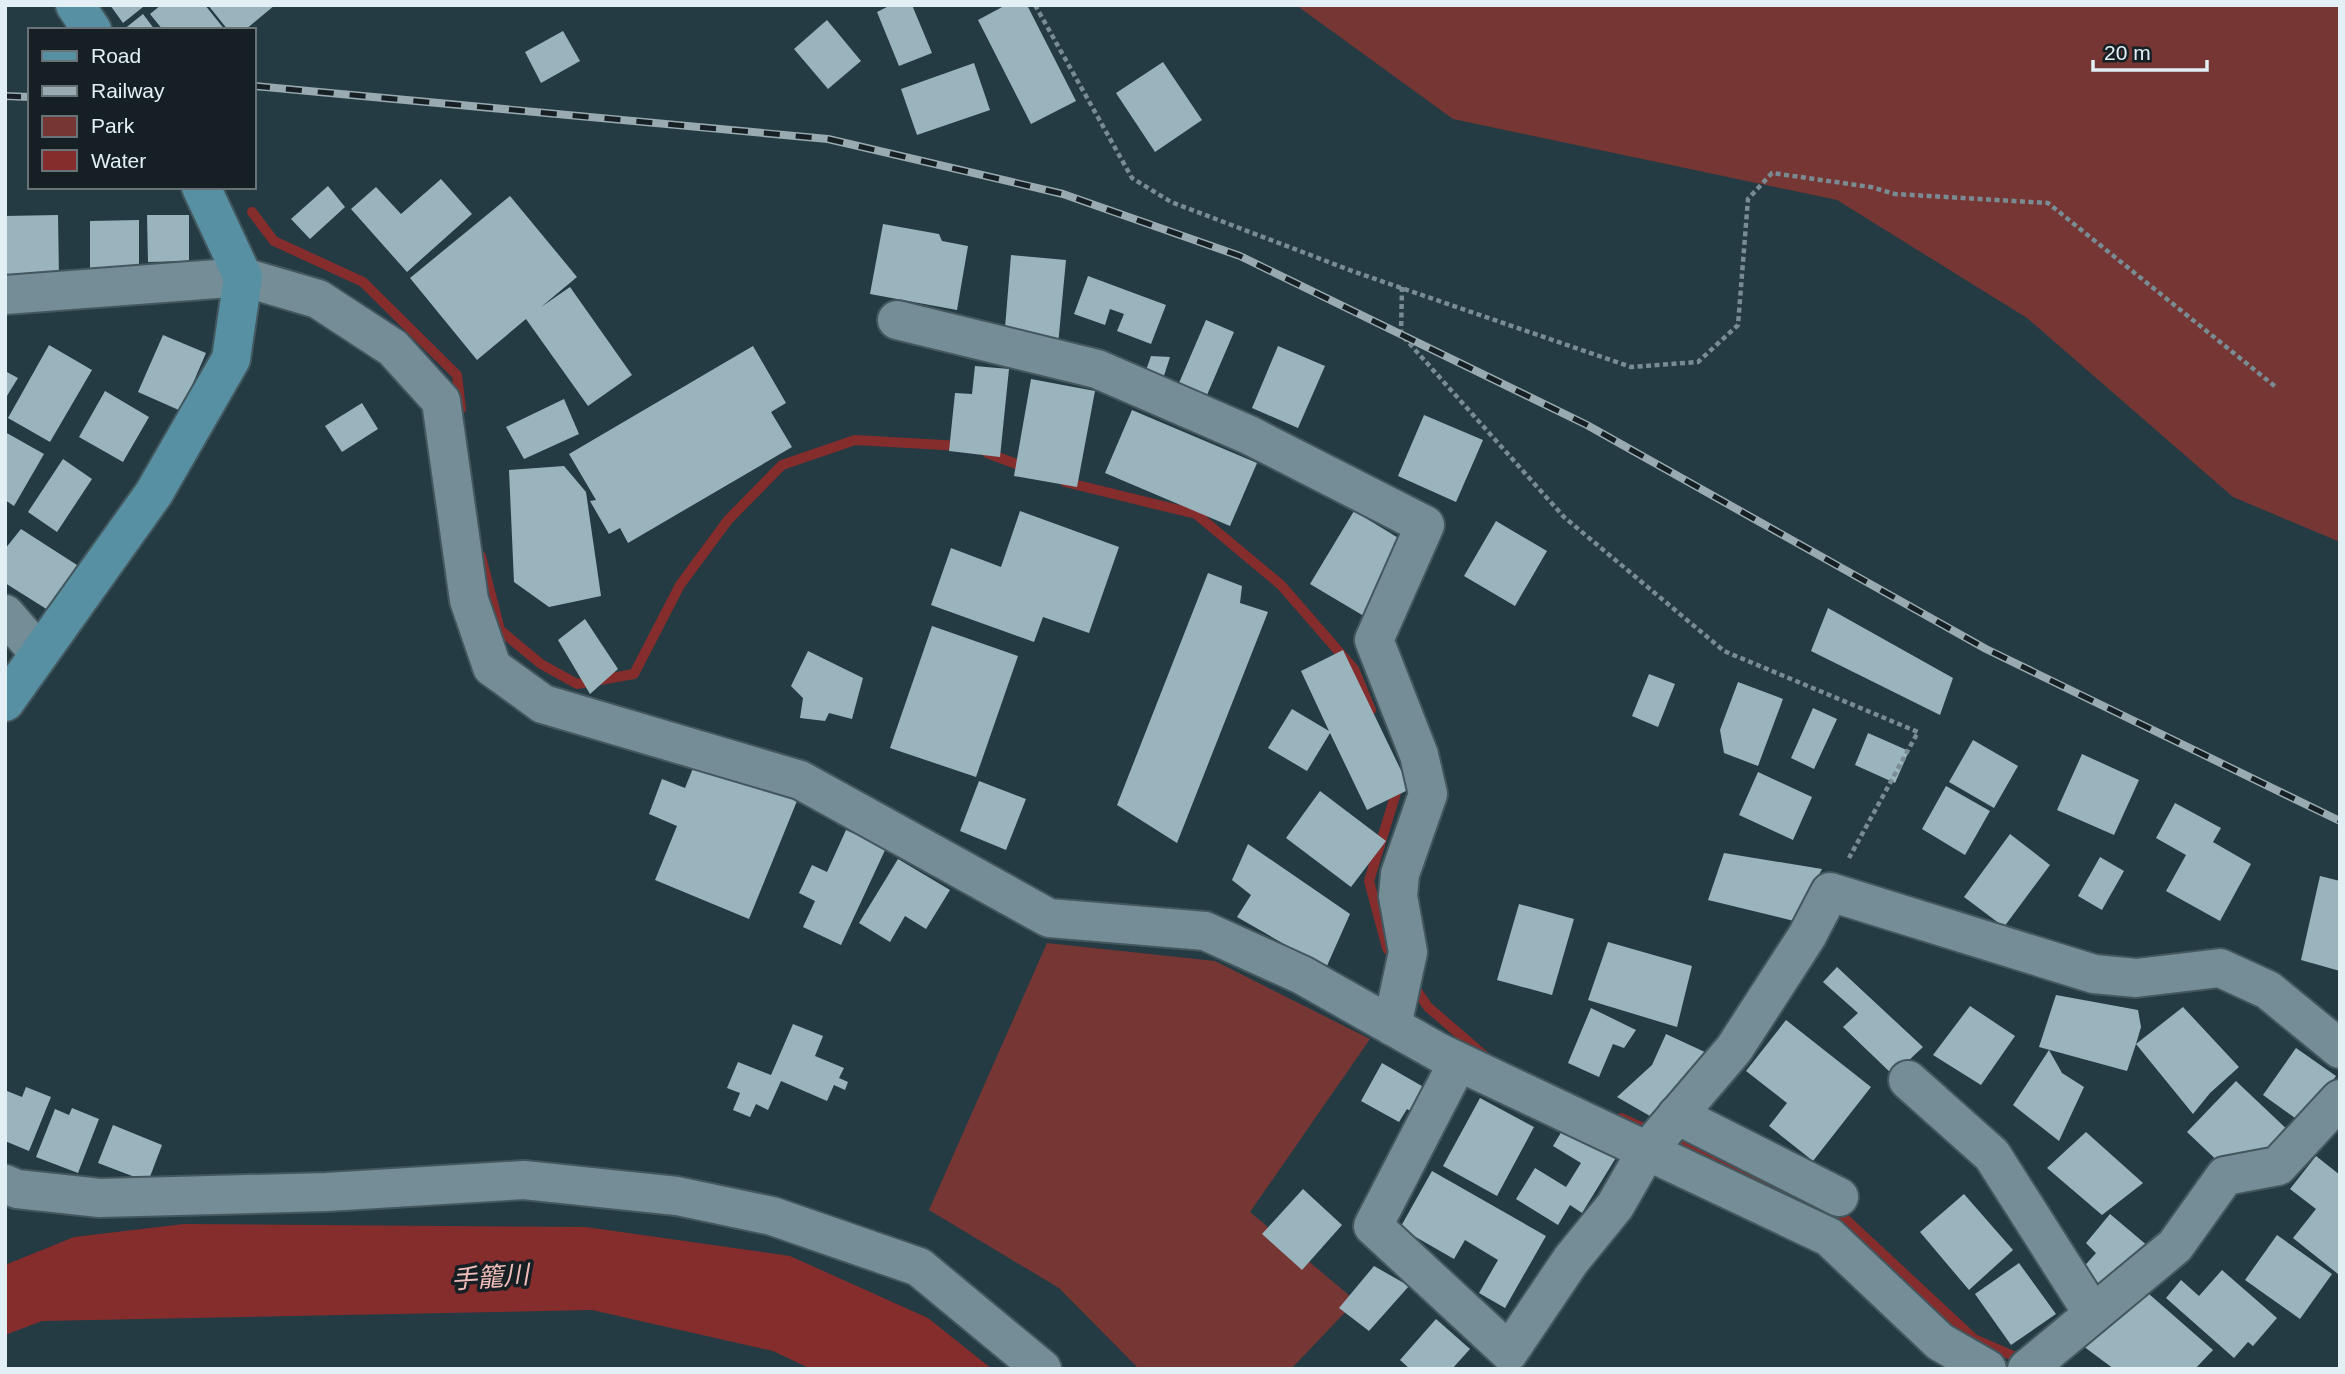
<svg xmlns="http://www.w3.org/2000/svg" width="2345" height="1374" font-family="Helvetica,'Noto Sans JP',sans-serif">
  <rect width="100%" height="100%" fill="#243b43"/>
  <g fill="#753634">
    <polygon points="1296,5 2340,5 2340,542 2233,497 2027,318 1837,200 1453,119"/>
    <polygon points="1047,943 1215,961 1370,1039 1250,1212 1356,1301 1291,1369 1139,1369 1059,1288 929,1210"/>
  </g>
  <polygon fill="#852d2c" points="184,1224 586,1227 790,1256 928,1318 992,1369 811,1369 773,1351 592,1310 42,1321 5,1335 5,1265 74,1237"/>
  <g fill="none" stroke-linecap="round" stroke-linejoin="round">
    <g stroke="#852d2c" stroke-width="10">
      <polyline points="252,212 274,241 363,282 457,375 461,409"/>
      <polyline points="987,453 1027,468"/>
      <polyline points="1065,482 1196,514 1281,585 1354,669 1371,710"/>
      <polyline points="481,556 500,630 541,664 577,684 634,674 680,585 728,520 782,465 855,440 961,446"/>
      <polyline points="1396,960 1387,948 1369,881 1399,783"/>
      <polyline points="1411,982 1428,1007 1486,1057"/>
      <polyline points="1621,1118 1786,1191"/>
      <polyline points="1829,1210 1842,1216 1974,1339 2025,1361"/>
    </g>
  </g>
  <g fill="#9ab4be">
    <polygon points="110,5 142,5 143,7 123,23"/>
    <polygon points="161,5 205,5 225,30 163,30 150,14"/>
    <polygon points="208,5 275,5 245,30 228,30"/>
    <polygon points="891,5 912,5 932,53 899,66 877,12"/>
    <polygon points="1006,5 1027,5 1076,101 1031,124 978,20"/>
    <polygon points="143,14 155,30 123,30"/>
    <polygon points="827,20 861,61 828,89 794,49"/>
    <polygon points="563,31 580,61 541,83 525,52"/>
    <polygon points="1163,62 1202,120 1155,152 1116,93"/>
    <polygon points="974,63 990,110 917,135 901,89"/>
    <polygon points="441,179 472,214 407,272 351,209 376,187 401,214"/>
    <polygon points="328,186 345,207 310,239 291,219"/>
    <polygon points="510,196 577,277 541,307 570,287 632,375 588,406 526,319 477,360 410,278"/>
    <polygon points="58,215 59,278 5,278 5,216"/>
    <polygon points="147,215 189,215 189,261 148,262"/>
    <polygon points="139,220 139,277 90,278 90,221"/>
    <polygon points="883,224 939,234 942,241 968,246 957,310 870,294"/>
    <polygon points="1011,255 1066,260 1058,345 1004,340"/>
    <polygon points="1088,276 1166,305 1151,344 1117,331 1124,314 1110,309 1105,325 1074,314"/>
    <polygon points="1206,320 1234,332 1207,395 1179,383"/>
    <polygon points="163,335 206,353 181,411 138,392"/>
    <polygon points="49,345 92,370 50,442 8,418"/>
    <polygon points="753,346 786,403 771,412 792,447 628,543 620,528 609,534 590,501 596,500 569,454"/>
    <polygon points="1278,346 1325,366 1298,428 1252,408"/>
    <polygon points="1151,356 1170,357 1161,385 1143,379"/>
    <polygon points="975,366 1009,369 1000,457 949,451 955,393 972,394"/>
    <polygon points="5,371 18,378 5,399"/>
    <polygon points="1031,379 1095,391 1077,487 1014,476"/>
    <polygon points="105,391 149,417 123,462 79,437"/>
    <polygon points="564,399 579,434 524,459 506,427"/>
    <polygon points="362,403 378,429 342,452 325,426"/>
    <polygon points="1132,410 1257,463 1230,526 1105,473"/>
    <polygon points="1424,415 1483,440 1456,502 1398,476"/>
    <polygon points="5,432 44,454 14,506 5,500"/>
    <polygon points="63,459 92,479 57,532 28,512"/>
    <polygon points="564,466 586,492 601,596 549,607 514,582 509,470"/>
    <polygon points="1020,511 1119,547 1089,633 1043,617 1034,642 931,605 951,548 1001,567"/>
    <polygon points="1354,511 1428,556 1384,628 1310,584"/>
    <polygon points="1496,521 1547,551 1515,606 1464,576"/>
    <polygon points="21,529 77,565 48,610 5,583 5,549"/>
    <polygon points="1208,573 1242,586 1240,603 1268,612 1177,843 1117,805"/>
    <polygon points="1828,608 1953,678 1940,715 1811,651"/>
    <polygon points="585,619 618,669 590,694 558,640"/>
    <polygon points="932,626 1018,656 976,777 890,748"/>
    <polygon points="1343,650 1410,789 1367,810 1330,733 1307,771 1268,748 1292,709 1329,731 1301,671"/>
    <polygon points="808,651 863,678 852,719 829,713 825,721 800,718 803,698 791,686"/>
    <polygon points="1649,674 1675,684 1658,727 1632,716"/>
    <polygon points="1738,682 1783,699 1758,766 1724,753 1720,730"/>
    <polygon points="1813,708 1837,719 1814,769 1791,758"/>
    <polygon points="1868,733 1909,751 1895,783 1855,765"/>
    <polygon points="1973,740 2018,766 1994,808 1949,782"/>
    <polygon points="2082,754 2139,780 2114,835 2057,810"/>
    <polygon points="698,756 799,796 749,919 655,880 677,826 649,814 662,779 685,788"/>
    <polygon points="1758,772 1812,797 1793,840 1739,815"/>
    <polygon points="979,781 1026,799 1006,850 960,831"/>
    <polygon points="1946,786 1990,811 1965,855 1922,829"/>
    <polygon points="1320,791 1386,841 1351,887 1286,838"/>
    <polygon points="2175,803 2221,828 2213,842 2251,864 2220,921 2166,891 2186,855 2156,838"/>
    <polygon points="846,830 886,848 841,945 803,927 815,901 799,893 812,865 827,872"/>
    <polygon points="2010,834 2050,865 2004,927 1964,897"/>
    <polygon points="1248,844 1350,914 1326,968 1237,917 1251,895 1232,880"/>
    <polygon points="1724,853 1822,869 1794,921 1708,900"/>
    <polygon points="2100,857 2124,871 2102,910 2078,896"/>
    <polygon points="898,859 950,890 926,929 905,916 890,942 859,923"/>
    <polygon points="2320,876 2340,881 2340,971 2301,960"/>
    <polygon points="1519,904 1574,919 1552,995 1497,980"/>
    <polygon points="1608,942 1692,966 1677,1027 1588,1000"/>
    <polygon points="1837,967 1923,1047 1893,1075 1843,1027 1858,1013 1823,982"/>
    <polygon points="2056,995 2138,1010 2141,1027 2136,1044 2183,1007 2239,1067 2210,1093 2193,1114 2136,1044 2127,1071 2039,1047"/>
    <polygon points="1970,1006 2015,1036 1981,1085 1933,1055"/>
    <polygon points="1591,1008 1636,1030 1624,1048 1613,1044 1599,1077 1568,1063"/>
    <polygon points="1786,1020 1871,1087 1813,1161 1769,1126 1787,1103 1746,1071"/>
    <polygon points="793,1024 823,1036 815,1056 844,1068 839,1078 848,1082 845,1090 834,1085 827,1101 781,1081 768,1110 756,1104 750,1117 733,1110 740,1093 727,1088 738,1062 771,1075"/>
    <polygon points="1666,1034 1707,1053 1657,1120 1617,1097 1652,1065"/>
    <polygon points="2296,1048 2336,1076 2302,1123 2263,1095"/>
    <polygon points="2049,1050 2062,1073 2084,1087 2059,1141 2013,1105"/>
    <polygon points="1382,1063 1427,1089 1414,1113 1407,1109 1399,1122 1361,1101"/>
    <polygon points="2236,1081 2291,1133 2265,1162 2226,1169 2187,1132"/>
    <polygon points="26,1087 51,1097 29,1151 5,1141 5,1095 7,1091 22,1097"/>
    <polygon points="1480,1098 1534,1127 1497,1196 1443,1166"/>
    <polygon points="72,1108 99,1119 78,1173 36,1157 55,1109 69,1115"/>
    <polygon points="1566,1124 1617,1156 1582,1213 1570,1205 1558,1225 1516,1199 1535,1168 1566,1187 1581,1163 1553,1146"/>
    <polygon points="113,1125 162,1145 148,1182 98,1163"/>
    <polygon points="2086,1132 2143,1183 2102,1215 2047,1168"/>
    <polygon points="2316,1156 2340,1175 2338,1274 2293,1238 2316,1209 2290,1189"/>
    <polygon points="1432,1171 1546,1236 1505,1308 1479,1293 1498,1260 1465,1240 1454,1259 1400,1228"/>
    <polygon points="1303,1189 1342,1225 1302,1270 1262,1234"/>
    <polygon points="1964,1194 2013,1250 1969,1290 1920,1232"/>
    <polygon points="2110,1214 2155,1252 2101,1289 2080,1271 2096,1253 2086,1243"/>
    <polygon points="2277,1235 2332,1274 2300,1319 2245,1280"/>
    <polygon points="2019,1263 2056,1314 2011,1345 1975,1294"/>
    <polygon points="1374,1266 1409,1286 1369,1331 1339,1308"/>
    <polygon points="2222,1270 2277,1318 2253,1346 2248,1342 2234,1358 2166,1298 2181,1280 2199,1296"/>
    <polygon points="2149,1294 2213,1350 2195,1369 2114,1369 2083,1346"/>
    <polygon points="1436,1319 1470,1349 1452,1369 1410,1369 1400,1360"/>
  </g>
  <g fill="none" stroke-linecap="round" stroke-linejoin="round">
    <defs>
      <g id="street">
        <polyline points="5,295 243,277 318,299 393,348 441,401 469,600 492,667 543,704 800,780 1049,918 1205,931 1302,975 1440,1053 1829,1237 1940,1342 1987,1369"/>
        <polyline points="897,320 1097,369 1249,435 1425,525 1374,640 1419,755 1428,794 1400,874 1398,896 1408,952 1392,1026"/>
        <polyline points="5,614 38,652"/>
        <polyline points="1458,1062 1373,1226 1509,1352 1571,1260 1615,1206 1646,1152 1734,1049 1807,936 1830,892 2094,974 2136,978 2220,968 2268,990 2340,1049"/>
        <polyline points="1908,1080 1992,1155 2093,1314"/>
        <polyline points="1677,1115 1839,1197"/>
        <polyline points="5,1184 17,1189 100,1198 327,1192 524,1180 677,1196 772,1216 919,1267 1042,1369"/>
        <polyline points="2027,1369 2175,1246 2225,1176 2278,1166 2340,1099"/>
      </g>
      <g id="secondary">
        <polyline points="75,5 92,30"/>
        <polyline points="5,702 154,493 231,359 243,277 201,187"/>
      </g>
    </defs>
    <use href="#street" stroke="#43575e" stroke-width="42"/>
    <use href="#secondary" stroke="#43575e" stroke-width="42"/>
    <g stroke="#7a8c93" stroke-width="4.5" stroke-dasharray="5 3.5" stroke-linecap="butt">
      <polyline points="1035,5 1132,178 1171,202 1355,272 1631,367 1698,362 1738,325 1748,199 1772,173 1871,187 1895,194 2048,203 2277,388"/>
      <polyline points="1402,287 1401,334 1564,517 1724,651 1918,732 1849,858"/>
    </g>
    <use href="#street" stroke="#748d96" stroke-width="38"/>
    <use href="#secondary" stroke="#5690a2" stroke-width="38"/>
    <defs>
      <g id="rail">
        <polyline points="254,86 828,139 1063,194 1240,256 1587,425 1986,649 2340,821"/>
        <polyline points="5,96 30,97"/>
      </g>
    </defs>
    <use href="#rail" stroke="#99aab0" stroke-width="8"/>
    <use href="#rail" stroke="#162024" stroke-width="5" stroke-dasharray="16" stroke-linecap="butt"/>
  </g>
  <g text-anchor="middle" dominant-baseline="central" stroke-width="7" stroke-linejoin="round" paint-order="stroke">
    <g font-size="26" font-style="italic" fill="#f1bdb9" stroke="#162024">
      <text transform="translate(490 1277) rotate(-4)">手籠川</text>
    </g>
  </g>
  <rect width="2345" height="1374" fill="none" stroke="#e2f0f5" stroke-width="14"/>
  <rect x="28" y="28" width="228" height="161" fill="#162024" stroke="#687378" stroke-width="2"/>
  <rect x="42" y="51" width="35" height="10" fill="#5690a2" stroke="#687378" stroke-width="2"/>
  <text x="91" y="63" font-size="21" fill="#e2f0f5">Road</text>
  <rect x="42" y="86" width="35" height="10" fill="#99aab0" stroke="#687378" stroke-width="2"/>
  <text x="91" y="98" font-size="21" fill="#e2f0f5">Railway</text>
  <rect x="42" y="116" width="35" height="21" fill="#753634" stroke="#687378" stroke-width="2"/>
  <text x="91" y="133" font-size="21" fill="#e2f0f5">Park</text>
  <rect x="42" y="150" width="35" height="21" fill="#852d2c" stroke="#687378" stroke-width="2"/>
  <text x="91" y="168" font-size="21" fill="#e2f0f5">Water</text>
  <path d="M2093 60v10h114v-10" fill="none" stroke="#e2f0f5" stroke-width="3.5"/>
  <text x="2104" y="60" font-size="21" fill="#e2f0f5" stroke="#162024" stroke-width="5" paint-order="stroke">20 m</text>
</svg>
